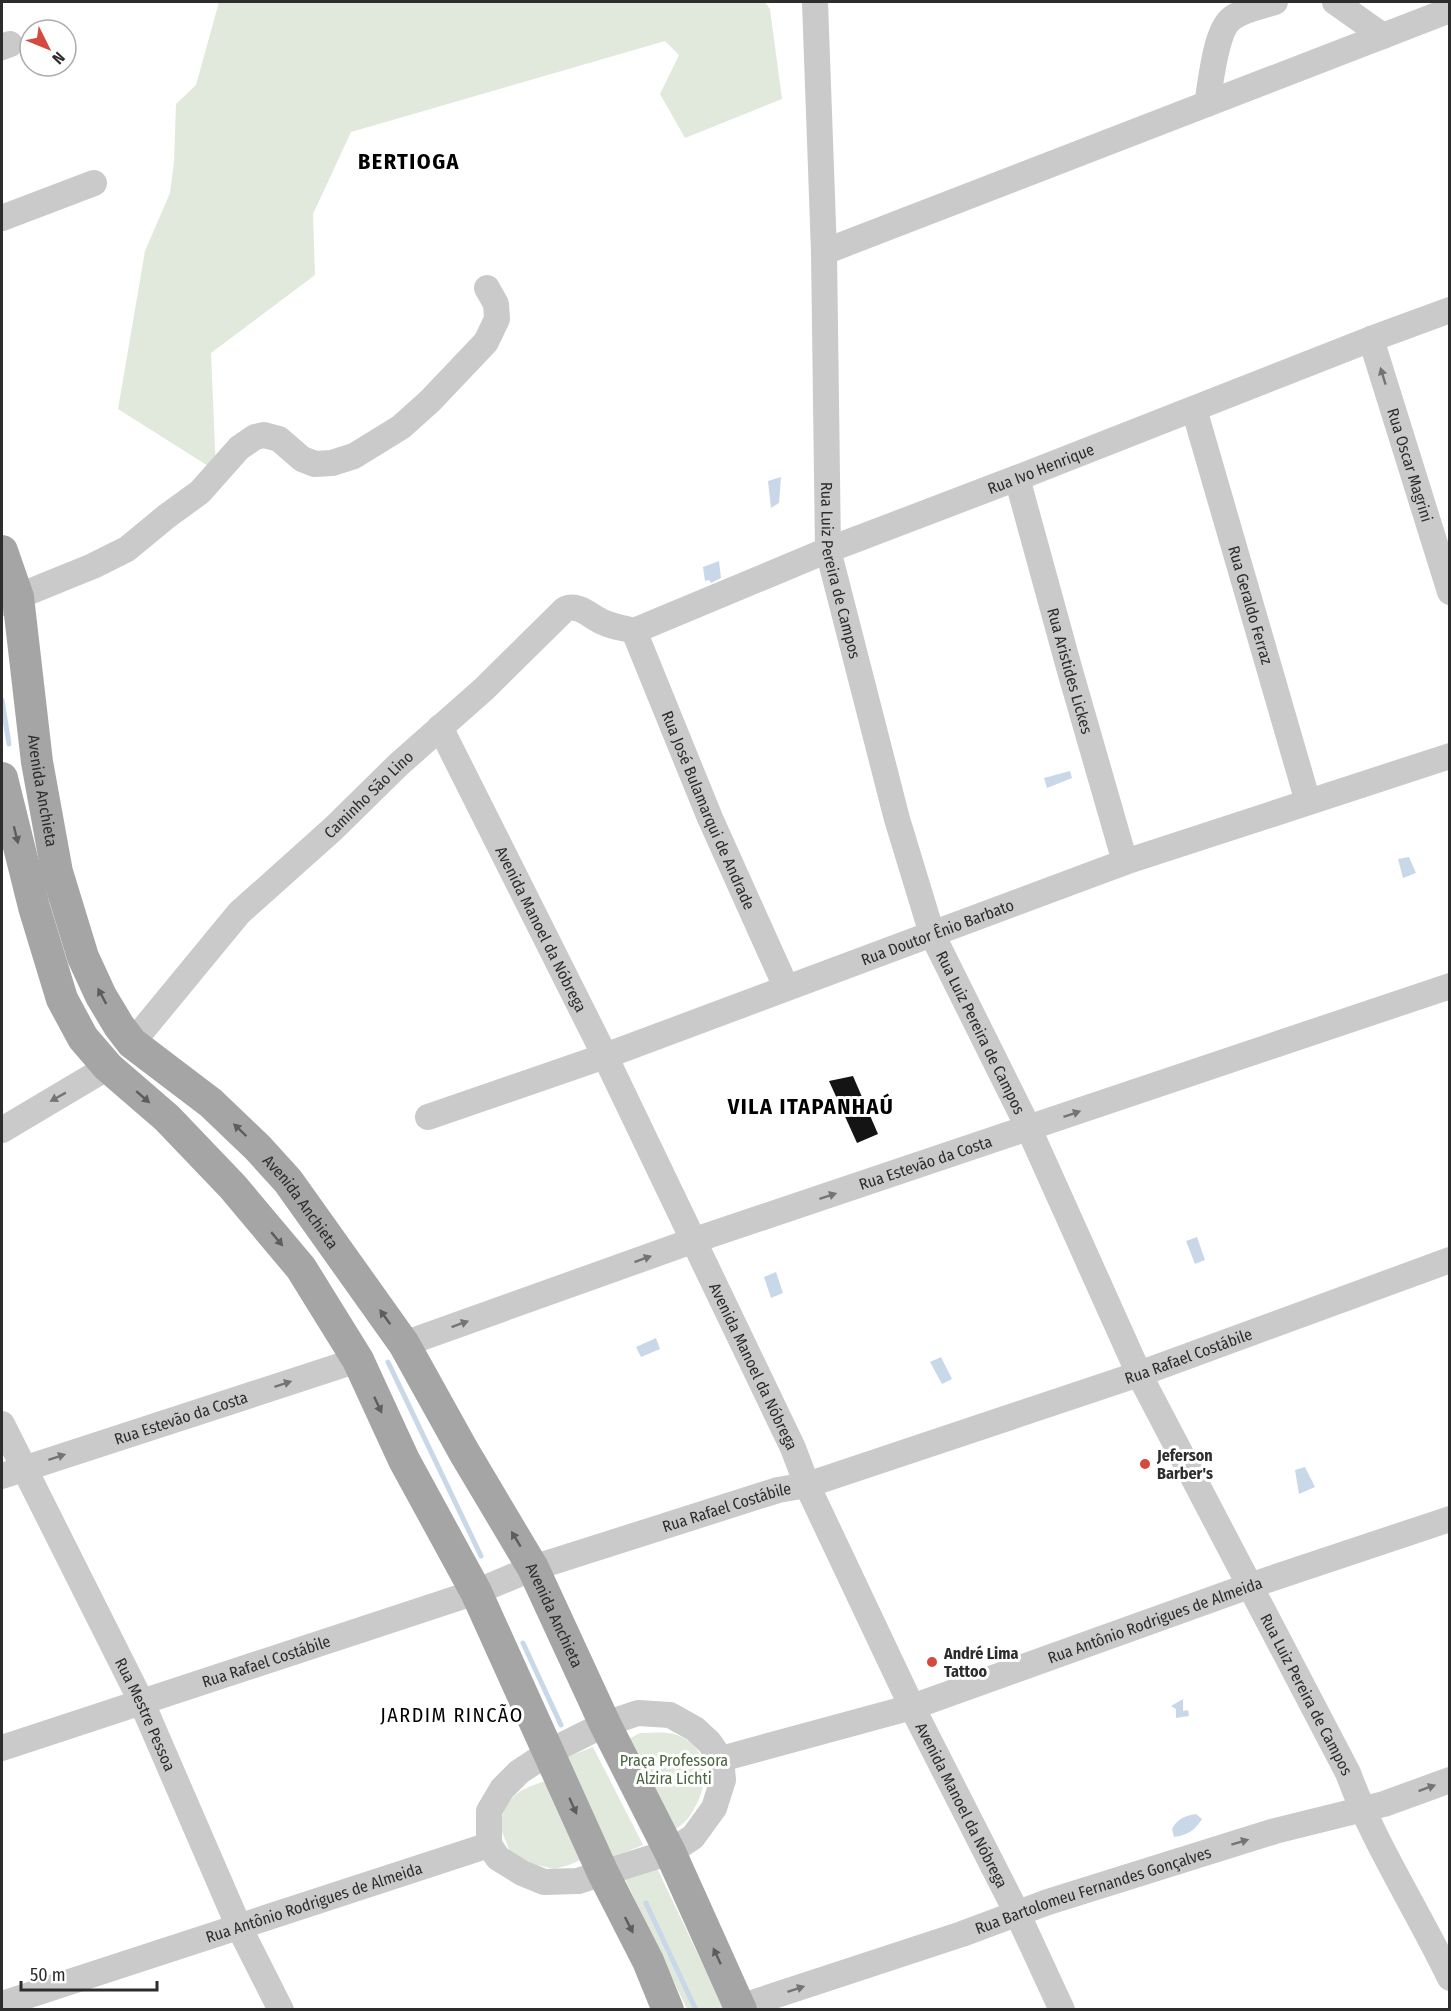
<svg xmlns="http://www.w3.org/2000/svg" width="1451" height="2011" font-family="'Fira Sans Condensed',sans-serif">
  <rect width="100%" height="100%" fill="#fff"/>
  <g fill="#e1e9dc">
    <polygon points="219,2 765,2 770,9 782,99 685,138 660,94 679,55 665,41 351,132 313,214 315,275 211,353 216,471 118,409 145,251 170,193 174,162 176,104 196,85"/>
    <path d="M640,1733C651,1733 666,1731 677,1735C714,1749 709,1789 689,1817C685,1823 677,1828 672,1832L627,1740Z"/>
    <polygon points="593,1747 643,1845 611,1858 565,1758"/>
    <path d="M545,1781L581,1860L569,1865L554,1869L533,1864L510,1852L499,1824C510,1794 516,1791 545,1781Z"/>
    <polygon points="656,1866 724,2009 687,2009 624,1877"/>
  </g>
  <g fill="#c9d8e8">
    <polygon points="781,477 779,503 771,508 768,481"/>
    <polygon points="719,561 721,578 711,583 709,580 705,581 703,567"/>
    <polygon points="1070,771 1072,778 1047,788 1044,778"/>
    <polygon points="1409,857 1416,873 1403,878 1398,859"/>
    <polygon points="1197,1237 1205,1260 1195,1264 1186,1241"/>
    <polygon points="776,1272 783,1293 771,1298 764,1277"/>
    <polygon points="656,1338 660,1349 641,1357 636,1347"/>
    <polygon points="941,1357 952,1379 942,1384 930,1362"/>
    <polygon points="1305,1467 1315,1487 1299,1494 1295,1470"/>
    <polygon points="1183,1699 1183,1711 1188,1710 1189,1716 1176,1718 1176,1709 1171,1706"/>
    <path d="M1196,1814L1202,1819C1194,1831 1188,1835 1174,1837L1172,1829C1177,1819 1184,1816 1196,1814Z"/>
  </g>
  <g fill="none" stroke-linecap="round" stroke-linejoin="round">
    <g stroke="#c9d8e8" stroke-width="5">
      <polyline points="2,700 9,744"/>
      <polyline points="388,1362 481,1556"/>
      <polyline points="523,1643 561,1725"/>
      <polyline points="646,1903 696,2010"/>
    </g>
  </g>
  <polygon fill="#141414" points="853,1076 878,1134 857,1143 829,1081"/>
  <g fill="none" stroke-linecap="round" stroke-linejoin="round">
    <g stroke="#cacaca" stroke-width="26">
      <path id="s1" d="M815,2L824,252L828,550L897,819L932,934L1029,1129L1139,1374L1348,1773C1374,1844 1417,1909 1450,1978"/>
      <polyline points="1335,2 1383,36"/>
      <polyline points="2,47 10,44"/>
      <path d="M1207,104C1211,83 1215,32 1231,19C1242,10 1262,6 1275,2"/>
      <polyline points="2,218 94,183"/>
      <polyline points="824,252 1450,10"/>
      <path id="s2" d="M1371,339L1450,592"/>
      <path id="s3" d="M1194,409L1308,802"/>
      <path id="s4" d="M1017,478L1070,671L1125,862"/>
      <polyline points="2,603 93,566 127,549 167,516 200,492 239,448 255,437 264,435 279,439 302,459 315,464 332,463 354,456 401,427 430,401 486,342 497,319 496,304 487,288"/>
      <path id="s5" d="M634,631L828,550L1017,478L1371,339L1450,310"/>
      <path id="s6" d="M634,631L710,818L786,987"/>
      <path id="s7" d="M440,727L605,1056L793,1448L807,1485L912,1707L1018,1915L1062,2010"/>
      <path id="s8" d="M132,1043L239,913L334,828L398,765L484,689L565,609C580,603 591,618 605,623C614,627 624,628 634,631"/>
      <path id="s9" d="M428,1117L605,1056L1125,862L1450,756"/>
      <polyline points="2,1130 108,1067"/>
      <path id="s10" d="M404,1344L692,1241L1450,986"/>
      <path id="s11" d="M2,1424L142,1703L239,1927L281,2010"/>
      <path id="s12" d="M2,1476L358,1360"/>
      <polygon points="638,1713 670,1715 695,1729 709,1742 721,1759 723,1780 714,1808 693,1837 670,1852 578,1881 544,1882 522,1873 498,1858 489,1845 489,1811 502,1789 519,1772 549,1752 605,1724"/>
      <path id="s13" d="M2,1748L476,1592L533,1568L778,1490L807,1485L1139,1374L1450,1260"/>
      <path id="s14" d="M721,1759L912,1707L1249,1586L1450,1519"/>
      <path id="s15" d="M2,2004L489,1845"/>
      <path id="s16" d="M740,2007L962,1934L1048,1902L1275,1831L1384,1804L1450,1780"/>
    </g>
    <g stroke="#a5a5a5" stroke-width="32">
      <path id="s17" d="M2,551L18,597L37,762L57,872L83,957L101,996L119,1026L132,1043L211,1103L258,1148L288,1181L404,1344L464,1452L533,1568L605,1724L670,1852L741,2010"/>
      <polyline points="2,778 34,907 62,999 83,1038 108,1067 167,1118 233,1187 301,1268 358,1360 404,1460 476,1592 603,1873 648,1961 668,2010"/>
    </g>
  </g>
  <defs><path id="oneway-solid" d="M-6-.8H1V-3.2L6.5 0L1 3.2V.8H-6Z" transform="scale(1.5)"/></defs>
  <g fill="#747474">
    <use href="#oneway-solid" transform="translate(1383 376) rotate(-107)"/>
    <use href="#oneway-solid" transform="translate(58 1097) rotate(151)"/>
    <use href="#oneway-solid" transform="translate(1072 1114) rotate(-19)"/>
    <use href="#oneway-solid" transform="translate(828 1196) rotate(-18)"/>
    <use href="#oneway-solid" transform="translate(643 1259) rotate(-20)"/>
    <use href="#oneway-solid" transform="translate(460 1324) rotate(-20)"/>
    <use href="#oneway-solid" transform="translate(283 1384) rotate(-18)"/>
    <use href="#oneway-solid" transform="translate(57 1457) rotate(-18)"/>
    <use href="#oneway-solid" transform="translate(1427 1788) rotate(-20)"/>
    <use href="#oneway-solid" transform="translate(1240 1842) rotate(-17)"/>
    <use href="#oneway-solid" transform="translate(796 1989) rotate(-18)"/>
  </g>
  <g fill="#5d5d5d">
    <use href="#oneway-solid" transform="translate(16 835) rotate(76)"/>
    <use href="#oneway-solid" transform="translate(102 996) rotate(-118)"/>
    <use href="#oneway-solid" transform="translate(143 1097) rotate(41)"/>
    <use href="#oneway-solid" transform="translate(240 1130) rotate(-136)"/>
    <use href="#oneway-solid" transform="translate(277 1239) rotate(50)"/>
    <use href="#oneway-solid" transform="translate(385 1317) rotate(-126)"/>
    <use href="#oneway-solid" transform="translate(378 1405) rotate(65)"/>
    <use href="#oneway-solid" transform="translate(516 1539) rotate(-121)"/>
    <use href="#oneway-solid" transform="translate(573 1806) rotate(66)"/>
    <use href="#oneway-solid" transform="translate(629 1925) rotate(63)"/>
    <use href="#oneway-solid" transform="translate(717 1956) rotate(-115)"/>
  </g>
  <g fill="#d5493e" stroke="#fff" stroke-width="2">
    <circle cx="1145" cy="1464" r="6"/>
    <circle cx="932" cy="1662" r="6"/>
  </g>
  <g text-anchor="middle" dominant-baseline="central" stroke-width="6" stroke-linejoin="round" paint-order="stroke">
    <g font-size="16" fill="#2d2d2d" stroke="#fff">
      <text stroke="none"><textPath href="#s2" startOffset="132">Rua Oscar Magrini</textPath></text>
      <text stroke="none"><textPath href="#s5" startOffset="438">Rua Ivo Henrique</textPath></text>
      <text stroke="none"><textPath href="#s1" startOffset="570">Rua Luiz Pereira de Campos</textPath></text>
      <text stroke="none"><textPath href="#s3" startOffset="204">Rua Geraldo Ferraz</textPath></text>
      <text stroke="none"><textPath href="#s4" startOffset="200">Rua Aristides Lickes</textPath></text>
      <text stroke="none"><textPath href="#s17" startOffset="244">Avenida Anchieta</textPath></text>
      <text stroke="none"><textPath href="#s8" startOffset="344">Caminho São Lino</textPath></text>
      <text stroke="none"><textPath href="#s6" startOffset="194">Rua José Bulamarqui de Andrade</textPath></text>
      <text stroke="none"><textPath href="#s7" startOffset="226">Avenida Manoel da Nóbrega</textPath></text>
      <text stroke="none"><textPath href="#s9" startOffset="542">Rua Doutor Ênio Barbato</textPath></text>
      <text stroke="none"><textPath href="#s1" startOffset="1056">Rua Luiz Pereira de Campos</textPath></text>
      <text stroke="none"><textPath href="#s10" startOffset="552">Rua Estevão da Costa</textPath></text>
      <text stroke="none"><textPath href="#s17" startOffset="748">Avenida Anchieta</textPath></text>
      <text stroke="none"><textPath href="#s13" startOffset="1250">Rua Rafael Costábile</textPath></text>
      <text stroke="none"><textPath href="#s7" startOffset="712">Avenida Manoel da Nóbrega</textPath></text>
      <text stroke="none"><textPath href="#s12" startOffset="188">Rua Estevão da Costa</textPath></text>
      <text stroke="none"><textPath href="#s13" startOffset="764">Rua Rafael Costábile</textPath></text>
      <text stroke="none"><textPath href="#s17" startOffset="1234">Avenida Anchieta</textPath></text>
      <text stroke="none"><textPath href="#s14" startOffset="456">Rua Antônio Rodrigues de Almeida</textPath></text>
      <text stroke="none"><textPath href="#s13" startOffset="278">Rua Rafael Costábile</textPath></text>
      <text stroke="none"><textPath href="#s1" startOffset="1794">Rua Luiz Pereira de Campos</textPath></text>
      <text stroke="none"><textPath href="#s11" startOffset="324">Rua Mestre Pessoa</textPath></text>
      <text stroke="none"><textPath href="#s7" startOffset="1198">Avenida Manoel da Nóbrega</textPath></text>
      <text stroke="none"><textPath href="#s16" startOffset="372">Rua Bartolomeu Fernandes Gonçalves</textPath></text>
      <text stroke="none"><textPath href="#s15" startOffset="328">Rua Antônio Rodrigues de Almeida</textPath></text>
    </g>
    <g font-size="16" font-weight="bold" fill="#2d2d2d" stroke="#fff" text-anchor="start">
      <text x="1157" y="1455">Jeferson<tspan x="1157" dy="18">Barber's</tspan></text>
      <text x="944" y="1653">André Lima<tspan x="944" dy="18">Tattoo</tspan></text>
    </g>
    <g font-size="16" fill="#4b653f" stroke="#fff">
      <text x="674" y="1760">Praça Professora<tspan x="674" dy="18">Alzira Lichti</tspan></text>
    </g>
    <g font-size="20" letter-spacing="1.5" fill="#000" stroke="#fff">
      <text x="452" y="1715">JARDIM RINCÃO</text>
    </g>
    <g font-size="22" font-weight="bold" letter-spacing="1.5" fill="#000" stroke="#fff">
      <text x="409" y="161">BERTIOGA</text>
      <text x="811" y="1106">VILA ITAPANHAÚ</text>
    </g>
  </g>
  <rect width="1451" height="2011" fill="none" stroke="#2d2d2d" stroke-width="6"/>
  <g transform="translate(48 48) rotate(133)"><circle r="28" fill="#ffffff" stroke="#ababab" stroke-width="1.5"/>
  <path d="M0-4.5L10 22L0 15L-10 22Z" fill="#d5493e"/>
  <text y="-9" font-size="16" font-weight="bold" text-anchor="middle" fill="#2d2d2d">N</text>
  </g>
  <path d="M21 1981v9h136v-9" fill="none" stroke="#2d2d2d" stroke-width="3"/>
  <text x="30" y="1981" font-size="18" fill="#2d2d2d" stroke="#ffffff" stroke-width="4.5" paint-order="stroke">50 m</text>
</svg>
